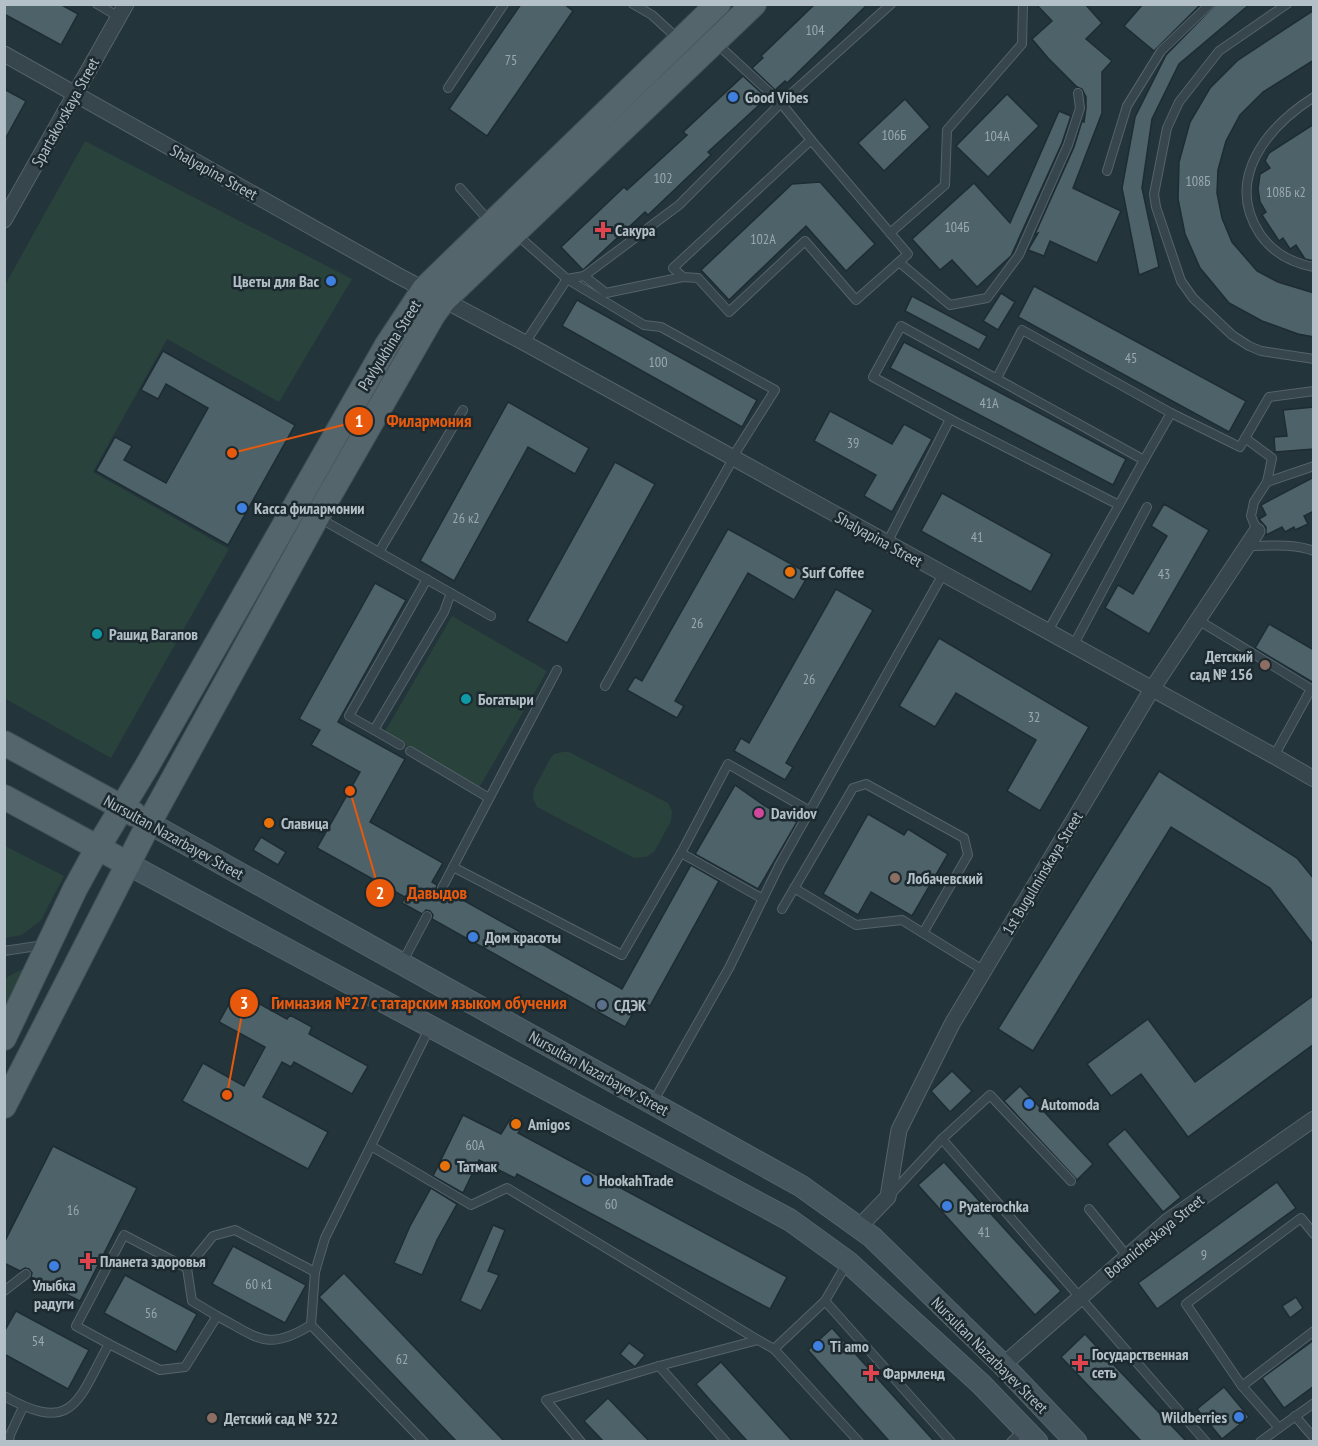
<svg xmlns="http://www.w3.org/2000/svg" width="1318" height="1446" font-family="'PT Sans Narrow',sans-serif">
  <rect width="100%" height="100%" fill="#23343b"/>
  <g fill="#29423c">
    <polygon points="85,141 352,279 279,402 167,339 93,472 229,549 111,758 4,698 5,285"/>
    <polygon points="452,616 547,671 479,788 384,733"/>
    <polygon points="563,752 569,752 668,803 672,811 671,821 654,852 646,857 634,858 537,807 533,799 534,789 550,759 554,754"/>
    <polygon points="5,846 64,876 41,920 22,935 5,938"/>
    <polygon points="29,966 5,1015 5,983 7,977"/>
  </g>
  <g fill="#4e6269" stroke="#1e2c33" stroke-width="1.5">
    <polygon points="4,4 60,4 78,14 61,45 4,14"/>
    <polygon points="521,4 564,4 573,11 487,136 449,109"/>
    <polygon points="815,4 868,4 787,83 785,81 775,90 752,68 763,58 761,56"/>
    <polygon points="1036,4 1085,4 1102,23 1086,39 1112,61 1102,72 1102,113 1073,188 1121,211 1097,263 1050,241 1044,256 1028,250 1038,233 1035,234 1074,147 1082,121 1084,122 1086,108 1086,97 1082,89 1077,87 1048,58 1032,39 1052,21"/>
    <polygon points="1143,4 1201,4 1154,51 1124,26"/>
    <polygon points="1216,4 1250,4 1179,64 1152,119 1142,188 1159,267 1139,275 1122,188 1135,117 1166,55"/>
    <polygon points="1314,10 1314,60 1263,92 1240,115 1226,141 1218,170 1217,193 1222,218 1232,242 1257,271 1278,282 1314,293 1314,337 1298,334 1262,321 1229,303 1200,268 1185,234 1178,199 1179,162 1190,122 1210,88 1238,60"/>
    <polygon points="743,76 767,98 708,152 711,155 648,215 645,212 583,270 561,247 624,187 627,190 687,135 683,132"/>
    <polygon points="4,89 26,101 4,141"/>
    <polygon points="1007,94 1039,126 988,177 956,146"/>
    <polygon points="905,99 930,127 884,171 858,143"/>
    <polygon points="1059,111 1071,116 1062,143 1011,256 977,287 952,260 940,270 912,239 974,183 1010,223"/>
    <polygon points="1314,124 1314,261 1305,259 1296,245 1290,249 1283,238 1279,241 1262,215 1266,212 1260,202 1258,189 1260,174 1270,168 1265,161 1269,153"/>
    <polygon points="820,182 875,244 846,271 806,226 729,300 701,270 792,184"/>
    <polygon points="1034,286 1246,401 1229,432 1018,317"/>
    <polygon points="1001,293 1015,302 998,330 983,321"/>
    <polygon points="912,296 987,336 979,350 905,311"/>
    <polygon points="577,300 757,400 742,427 562,326"/>
    <polygon points="904,342 1126,459 1113,485 890,368"/>
    <polygon points="163,351 295,425 228,545 96,471 115,437 132,446 124,460 166,483 208,408 166,384 158,399 141,390"/>
    <polygon points="508,402 589,448 575,474 528,447 454,581 420,561"/>
    <polygon points="1314,407 1314,449 1275,452 1274,437 1287,436 1283,410"/>
    <polygon points="830,411 892,444 904,424 932,439 892,512 864,496 876,475 814,441"/>
    <polygon points="615,462 655,484 567,643 527,621"/>
    <polygon points="1314,477 1314,511 1304,516 1308,524 1295,530 1294,527 1285,532 1282,527 1266,535 1266,527 1259,519 1266,515 1261,505"/>
    <polygon points="942,493 1052,554 1031,592 921,531"/>
    <polygon points="1164,504 1209,530 1149,634 1105,608 1118,585 1133,594 1167,536 1151,526"/>
    <polygon points="728,529 809,574 794,600 748,573 675,701 684,706 677,718 627,690 635,677 642,681"/>
    <polygon points="375,583 406,600 338,722 405,759 370,822 443,863 432,882 437,885 436,889 439,893 443,894 447,891 622,989 691,865 719,881 650,1006 640,1001 625,1027 432,919 433,915 430,911 426,910 422,914 402,903 405,897 317,848 360,772 311,745 320,730 299,719"/>
    <polygon points="836,589 873,610 786,763 793,767 785,780 734,751 741,738 749,743"/>
    <polygon points="1269,624 1314,650 1314,683 1255,648"/>
    <polygon points="939,638 1089,727 1040,811 1007,791 1036,740 956,693 935,727 899,706"/>
    <polygon points="1159,771 1297,858 1314,879 1314,946 1270,888 1171,827 1033,1051 998,1029"/>
    <polygon points="735,785 765,806 797,822 758,889 695,854"/>
    <polygon points="868,814 904,835 908,829 948,854 912,916 871,892 858,915 823,894"/>
    <polygon points="261,837 286,852 278,865 253,850"/>
    <polygon points="236,991 287,1019 290,1015 312,1027 309,1034 368,1066 352,1094 294,1062 291,1067 282,1062 263,1097 328,1132 308,1169 182,1101 203,1063 244,1086 265,1047 219,1022"/>
    <polygon points="1314,995 1314,1044 1188,1137 1141,1074 1111,1096 1087,1064 1148,1019 1195,1082"/>
    <polygon points="952,1071 972,1091 950,1112 931,1091"/>
    <polygon points="1020,1086 1093,1164 1077,1180 1004,1101"/>
    <polygon points="463,1115 501,1134 512,1116 524,1124 518,1133 787,1277 770,1309 517,1174 515,1178 479,1160 463,1193 433,1176"/>
    <polygon points="1125,1129 1181,1197 1163,1212 1107,1144"/>
    <polygon points="53,1146 137,1188 80,1301 31,1277 32,1273 29,1269 25,1268 20,1271 4,1263 4,1243"/>
    <polygon points="944,1162 1061,1291 1035,1315 918,1185"/>
    <polygon points="1277,1182 1296,1208 1157,1309 1138,1283"/>
    <polygon points="431,1188 457,1204 437,1240 422,1275 394,1263 410,1226"/>
    <polygon points="493,1225 505,1230 488,1271 499,1275 481,1311 460,1301"/>
    <polygon points="233,1246 306,1285 285,1323 212,1284"/>
    <polygon points="344,1273 480,1416 505,1442 457,1442 319,1297"/>
    <polygon points="125,1275 197,1314 176,1352 104,1313"/>
    <polygon points="1296,1297 1303,1308 1290,1318 1282,1306"/>
    <polygon points="16,1311 89,1350 68,1389 4,1354 4,1332"/>
    <polygon points="832,1328 935,1442 890,1442 856,1404 808,1350"/>
    <polygon points="1085,1334 1095,1345 1187,1442 1142,1442 1061,1357"/>
    <polygon points="1314,1340 1314,1386 1284,1408 1262,1378"/>
    <polygon points="629,1343 645,1355 635,1367 620,1354"/>
    <polygon points="721,1362 793,1442 748,1442 710,1400 696,1384"/>
    <polygon points="1224,1387 1249,1417 1222,1439 1197,1409"/>
    <polygon points="608,1398 650,1442 604,1442 584,1421"/>
  </g>
  <g fill="none" stroke-linecap="round" stroke-linejoin="round">
    <defs>
      <g id="service">
        <polyline points="97,4 119,17"/>
        <polyline points="633,4 652,15 677,38"/>
        <polyline points="1287,4 1219,51 1179,102 1167,128 1154,194 1156,207 1181,281 1193,298 1232,335 1249,346 1261,351 1314,359"/>
        <polyline points="716,43 781,103 811,140"/>
        <polyline points="448,88 504,4"/>
        <path d="M1314,97C1267,127 1224,179 1260,234C1273,253 1292,263 1314,267"/>
        <polyline points="1107,171 1127,106 1161,51 1210,4"/>
        <polyline points="460,188 489,221"/>
        <polyline points="890,233 945,185 947,130 1022,44 1023,4"/>
        <polyline points="516,234 567,279 644,325 661,327 775,390 732,458"/>
        <polyline points="899,262 950,305 987,298 1019,255 1068,145 1080,108 1078,93"/>
        <polyline points="584,276 679,205 781,103 891,4"/>
        <polyline points="525,343 567,279 584,276 606,293 683,277 673,268 811,140 908,254 856,300 805,241 729,312 698,278 683,277"/>
        <polyline points="997,378 1022,330 1171,413 1144,460"/>
        <polyline points="1171,413 1240,447 1269,397 1314,391"/>
        <polyline points="950,419 873,377 901,326 1144,460 1119,505"/>
        <polyline points="1245,438 1272,458 1267,482"/>
        <polyline points="321,519 491,616"/>
        <polyline points="1257,531 1251,516 1254,502 1267,482 1314,466"/>
        <polyline points="887,543 950,419 1119,505 1048,631"/>
        <path d="M1248,546C1270,546 1292,543 1314,551"/>
        <polyline points="379,552 463,410"/>
        <polyline points="1198,620 1311,689 1274,756"/>
        <polyline points="1073,646 1147,507"/>
        <polyline points="557,670 453,867 622,955 681,853 728,764 810,811"/>
        <polyline points="605,686 733,459"/>
        <polyline points="374,730 349,716 427,579"/>
        <polyline points="400,745 374,730 444,612 451,593"/>
        <polyline points="410,751 489,798"/>
        <polyline points="681,853 763,899"/>
        <polyline points="442,888 453,867"/>
        <polyline points="794,888 856,925 902,920 923,933"/>
        <polyline points="782,909 853,788 866,784 964,838 968,855 923,933 983,970"/>
        <polyline points="4,951 44,945"/>
        <polyline points="402,963 427,916"/>
        <polyline points="653,1102 729,968 780,864 943,574"/>
        <polyline points="942,1139 990,1095 1071,1181"/>
        <polyline points="371,1146 471,1205 507,1188 758,1340"/>
        <polyline points="891,1194 942,1139 1206,1442"/>
        <polyline points="1089,1209 1127,1256"/>
        <polyline points="187,1268 192,1301 217,1316"/>
        <polyline points="4,1291 26,1274"/>
        <polyline points="825,1301 951,1442"/>
        <polyline points="109,1344 76,1326 124,1235 187,1268 213,1236 235,1230 315,1272"/>
        <polyline points="774,1349 825,1301 847,1263"/>
        <polyline points="659,1366 726,1442"/>
        <polyline points="1242,1386 1186,1304 1301,1218 1314,1234"/>
        <path d="M4,1396C75,1436 78,1399 109,1344L160,1370L185,1367L217,1316C259,1338 267,1352 311,1325"/>
        <polyline points="1295,1416 1314,1438"/>
        <polyline points="1279,1428 1314,1403"/>
        <polyline points="9,1442 10,1435 23,1407"/>
        <polyline points="424,1442 311,1325 315,1272 325,1238 429,1029"/>
        <polyline points="581,1442 546,1400 659,1366 758,1340 774,1349 859,1442"/>
        <polyline points="1011,1442 1023,1430"/>
        <polyline points="1260,1442 1279,1428 1242,1386 1314,1331"/>
      </g>
      <g id="minor">
        <polyline points="4,54 397,275 525,343 1274,756 1314,779"/>
        <polyline points="4,220 126,4"/>
        <polyline points="859,1227 888,1197 899,1130 952,1024 1152,689 1257,531"/>
        <polyline points="1003,1365 1168,1221 1314,1119"/>
      </g>
      <g id="secondary">
        <polyline points="149,823 801,1186 872,1237 1003,1365 1076,1442"/>
        <polyline points="128,864 790,1220 848,1262 981,1384 1037,1442"/>
      </g>
      <g id="primary">
        <polyline points="4,743 134,814"/>
        <polyline points="4,797 128,864"/>
        <polyline points="4,1038 75,889 97,849 147,766 387,345 424,289 718,4"/>
        <polyline points="4,1106 149,823 317,517 433,315 444,300 754,4"/>
      </g>
    </defs>
    <use href="#service" stroke="#55636a" stroke-width="10"/>
    <use href="#minor" stroke="#55636a" stroke-width="17"/>
    <use href="#secondary" stroke="#55636a" stroke-width="23"/>
    <use href="#primary" stroke="#435158" stroke-width="26"/>
    <use href="#service" stroke="#37454c" stroke-width="8"/>
    <use href="#minor" stroke="#37454c" stroke-width="15"/>
    <use href="#secondary" stroke="#45565f" stroke-width="21"/>
    <use href="#primary" stroke="#55656c" stroke-width="24"/>
  </g>
  <g fill="#3f7fe0" stroke="#1c2a30" stroke-width="2">
    <circle cx="733" cy="97" r="6"/>
    <circle cx="331" cy="281" r="6"/>
    <circle cx="242" cy="508" r="6"/>
    <circle cx="473" cy="937" r="6"/>
    <circle cx="1029" cy="1104" r="6"/>
    <circle cx="587" cy="1180" r="6"/>
    <circle cx="947" cy="1206" r="6"/>
    <circle cx="54" cy="1266" r="6"/>
    <circle cx="818" cy="1346" r="6"/>
    <circle cx="1239" cy="1417" r="6"/>
  </g>
  <g fill="#e0444e" stroke="#1c2a30" stroke-width="2">
    <path d="M600 221h6v6h6v6h-6v6h-6v-6h-6v-6h6z"/>
    <path d="M85 1252h6v6h6v6h-6v6h-6v-6h-6v-6h6z"/>
    <path d="M1077 1354h6v6h6v6h-6v6h-6v-6h-6v-6h6z"/>
    <path d="M868 1364h6v6h6v6h-6v6h-6v-6h-6v-6h6z"/>
  </g>
  <g fill="#e8710a" stroke="#1c2a30" stroke-width="2">
    <circle cx="790" cy="572" r="6"/>
    <circle cx="269" cy="823" r="6"/>
    <circle cx="516" cy="1124" r="6"/>
    <circle cx="445" cy="1166" r="6"/>
  </g>
  <g fill="#0f9aa8" stroke="#1c2a30" stroke-width="2">
    <circle cx="97" cy="634" r="6"/>
    <circle cx="466" cy="699" r="6"/>
  </g>
  <g fill="#8d6e63" stroke="#1c2a30" stroke-width="2">
    <circle cx="1265" cy="665" r="6"/>
    <circle cx="895" cy="878" r="6"/>
    <circle cx="212" cy="1418" r="6"/>
  </g>
  <circle fill="#d1479c" stroke="#1c2a30" stroke-width="2" cx="759" cy="813" r="6"/>
  <circle fill="#5c6f8a" stroke="#1c2a30" stroke-width="2" cx="602" cy="1005" r="6"/>
  <g text-anchor="middle" dominant-baseline="central" stroke-width="5" stroke-linejoin="round" paint-order="stroke">
    <g font-size="14" fill="#9aa8b0">
      <text x="815" y="30">104</text>
      <text x="511" y="60">75</text>
      <text x="894" y="135">106Б</text>
      <text x="997" y="136">104А</text>
      <text x="663" y="178">102</text>
      <text x="1198" y="181">108Б</text>
      <text x="1286" y="192">108Б к2</text>
      <text x="957" y="227">104Б</text>
      <text x="763" y="239">102А</text>
      <text x="1131" y="358">45</text>
      <text x="658" y="362">100</text>
      <text x="989" y="403">41А</text>
      <text x="853" y="443">39</text>
      <text x="466" y="518">26 к2</text>
      <text x="977" y="537">41</text>
      <text x="1164" y="574">43</text>
      <text x="697" y="623">26</text>
      <text x="809" y="679">26</text>
      <text x="1034" y="717">32</text>
      <text x="475" y="1145">60А</text>
      <text x="611" y="1204">60</text>
      <text x="73" y="1210">16</text>
      <text x="984" y="1232">41</text>
      <text x="1204" y="1255">9</text>
      <text x="259" y="1284">60 к1</text>
      <text x="151" y="1313">56</text>
      <text x="38" y="1341">54</text>
      <text x="402" y="1359">62</text>
    </g>
    <g font-size="16" font-weight="bold" fill="#b3c0c7" stroke="#1c2a30" text-anchor="start">
      <text x="745" y="97">Good Vibes</text>
      <text x="615" y="230">Сакура</text>
      <text x="319" y="281" text-anchor="end">Цветы для Вас</text>
      <text x="254" y="508">Касса филармонии</text>
      <text x="802" y="572">Surf Coffee</text>
      <text x="109" y="634">Рашид Вагапов</text>
      <text x="1253" y="656" text-anchor="end">Детский<tspan x="1253" dy="18">сад № 156</tspan></text>
      <text x="478" y="699">Богатыри</text>
      <text x="771" y="813">Davidov</text>
      <text x="281" y="823">Славица</text>
      <text x="907" y="878">Лобачевский</text>
      <text x="485" y="937">Дом красоты</text>
      <text x="614" y="1005">СДЭК</text>
      <text x="1041" y="1104">Automoda</text>
      <text x="528" y="1124">Amigos</text>
      <text x="457" y="1166">Татмак</text>
      <text x="599" y="1180">HookahTrade</text>
      <text x="959" y="1206">Pyaterochka</text>
      <text x="100" y="1261">Планета здоровья</text>
      <text x="54" y="1285" text-anchor="middle">Улыбка<tspan x="54" dy="18">радуги</tspan></text>
      <text x="830" y="1346">Ti amo</text>
      <text x="1092" y="1354">Государственная<tspan x="1092" dy="18">сеть</tspan></text>
      <text x="883" y="1373">Фармленд</text>
      <text x="1227" y="1417" text-anchor="end">Wildberries</text>
      <text x="224" y="1418">Детский сад № 322</text>
    </g>
    <g font-size="16" fill="#b3c0c7" stroke="#1c2a30">
      <text transform="translate(65 112) rotate(-61)">Spartakovskaya Street</text>
      <text transform="translate(214 172) rotate(29)">Shalyapina Street</text>
      <text transform="translate(389 345) rotate(-58)">Pavlyukhina Street</text>
      <text transform="translate(879 539) rotate(29)">Shalyapina Street</text>
      <text transform="translate(174 837) rotate(29)">Nursultan Nazarbayev Street</text>
      <text transform="translate(1042 873) rotate(-59)">1st Bugulminskaya Street</text>
      <text transform="translate(599 1073) rotate(29)">Nursultan Nazarbayev Street</text>
      <text transform="translate(1154 1236) rotate(-39)">Botanicheskaya Street</text>
      <text transform="translate(990 1355) rotate(45)">Nursultan Nazarbayev Street</text>
    </g>
  </g>
  <path fill="none" stroke="#e8590c" stroke-width="2" d="M232 453L359 421M350 791L380 893M227 1095L244 1003"/>
  <g fill="#e8590c" stroke="#1c2a30" stroke-width="2">
    <circle cx="232" cy="453" r="6"/>
    <circle cx="350" cy="791" r="6"/>
    <circle cx="227" cy="1095" r="6"/>
    <circle cx="359" cy="421" r="15"/>
    <circle cx="380" cy="893" r="15"/>
    <circle cx="244" cy="1003" r="15"/>
  </g>
  <g font-size="18" text-anchor="middle" font-weight="bold" fill="#fff">
    <text x="359" y="427">1</text>
    <text x="380" y="899">2</text>
    <text x="244" y="1009">3</text>
  </g>
  <g font-size="18" text-anchor="middle" font-weight="bold" fill="#e8590c" stroke="#1c2a30" stroke-width="5" stroke-linejoin="round" paint-order="stroke">
    <text x="429" y="427">Филармония</text>
    <text x="437" y="899">Давыдов</text>
    <text x="419" y="1009">Гимназия №27 с татарским языком обучения</text>
  </g>
  <rect width="1318" height="1446" fill="none" stroke="#b3c0c7" stroke-width="12"/>
</svg>
